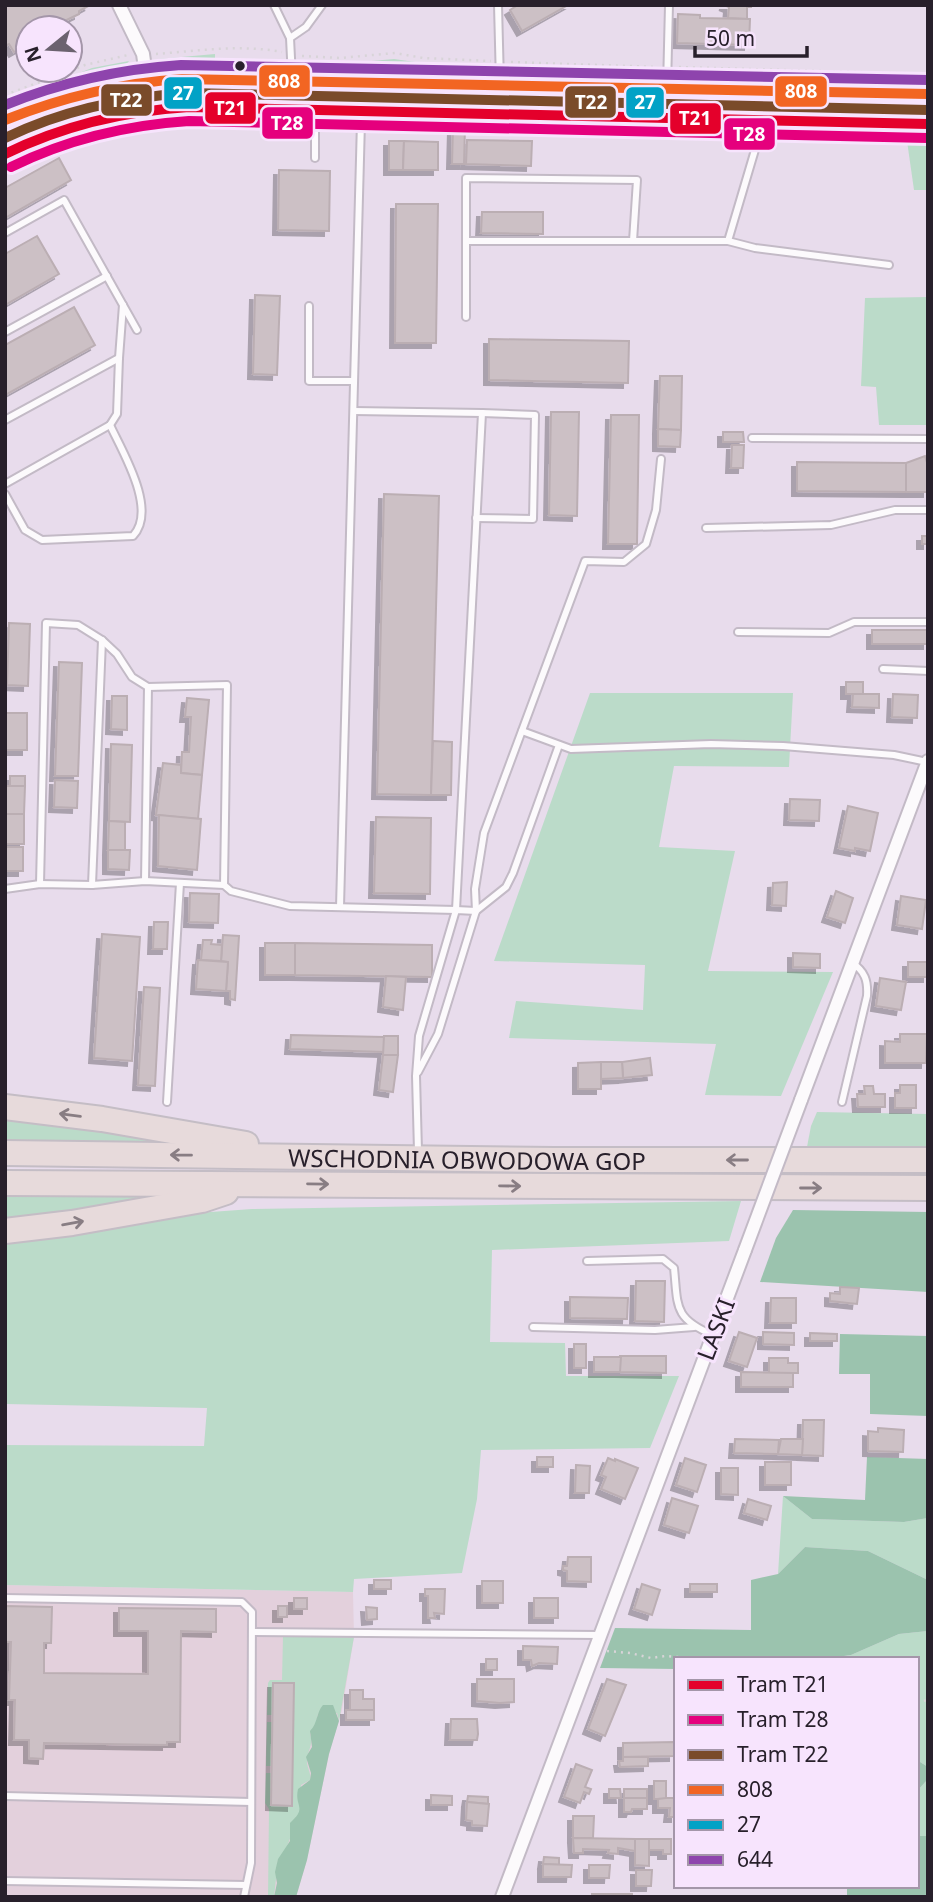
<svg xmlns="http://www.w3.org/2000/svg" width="933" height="1902" font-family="'Noto Sans',sans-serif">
  <defs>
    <filter id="shadow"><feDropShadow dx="-5" dy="5" stdDeviation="0" flood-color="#0004"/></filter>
  </defs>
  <rect width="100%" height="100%" fill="#e8dcec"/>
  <polygon fill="#e3d0dc" points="5,1585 353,1592 354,1637 342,1710 329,1754 307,1860 296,1897 5,1897"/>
  <g fill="#bbdbc9">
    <path d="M215,54V61C203,70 170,71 159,59Z"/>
    <polygon points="394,59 422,63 495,67 488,73 320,69 308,63 338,64"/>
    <polygon points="129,61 119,73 70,84 30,97 18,97 92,68"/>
    <polygon points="507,67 647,72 632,76 515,73 509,72"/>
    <polygon points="731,73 796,77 928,80 928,82 744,78"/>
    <path d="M190,91L288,93L297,95L301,99C284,94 260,97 242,96C156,94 84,104 5,141V133L8,132C66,106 127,93 190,91Z"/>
    <polygon points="391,95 731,102 742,105 746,109 380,101"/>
    <polygon points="805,103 928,105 928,112 783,110 793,105"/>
    <polygon points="905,127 928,128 928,190 914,190"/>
    <polygon points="928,297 928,425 879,425 876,387 861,386 865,298"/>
    <polygon points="590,693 793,693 789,767 674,766 659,847 735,851 708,971 833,972 781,1096 705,1095 716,1044 509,1038 516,1001 643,1010 645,965 494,961"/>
    <polygon points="817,1112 928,1114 928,1148 807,1147 811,1126"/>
    <polygon points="5,1116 152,1137 156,1142 5,1143"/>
    <polygon points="162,1193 164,1198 5,1222 5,1196"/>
    <polygon points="741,1201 729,1241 492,1250 490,1342 565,1343 566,1376 679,1376 650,1448 481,1450 477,1499 462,1573 354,1579 353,1592 5,1585 5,1445 204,1446 207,1408 5,1404 5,1241 183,1214 252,1209"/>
    <polygon points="783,1496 812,1519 904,1522 928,1518 928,1580 868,1551 805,1547 778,1574"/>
    <polygon points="928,1631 928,1767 917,1760 917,1659 823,1659 851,1655 899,1634"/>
    <path d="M283,1636L354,1637L339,1721L337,1713L318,1714L315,1727L310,1734C314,1746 306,1752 307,1763C308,1770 311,1772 310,1780L301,1785V1810L286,1849L278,1860L274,1897H268L269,1809L265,1803L266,1773H271V1805L291,1806L293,1683H273L272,1715H267L268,1683L270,1680H282Z"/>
    <polygon points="267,1722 272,1722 272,1766 266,1766"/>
    <polygon points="928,1779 928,1836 917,1836 917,1791"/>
  </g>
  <g fill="#9bc3ae">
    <polygon points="793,1210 928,1212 928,1292 760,1282 776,1238"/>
    <polygon points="840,1334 928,1336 928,1416 870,1414 870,1374 839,1374"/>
    <polygon points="867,1457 928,1459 928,1518 904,1522 812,1519 783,1496 865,1500"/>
    <polygon points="805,1547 868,1551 928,1580 928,1631 899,1634 851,1655 823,1659 676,1659 676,1669 600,1668 615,1628 751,1630 751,1580 778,1574"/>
    <path d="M323,1705H333L339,1721L329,1754L307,1860L296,1897H274L277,1883L275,1872L278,1859L290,1841V1823C308,1807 294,1807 298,1789L310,1780L311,1773L306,1757L312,1747L310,1731C318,1723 316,1713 323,1705Z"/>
    <polygon points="917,1760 928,1767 928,1779 917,1791"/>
    <polygon points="917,1836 928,1836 928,1897 847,1897 847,1888 917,1886"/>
  </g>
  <g fill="#ccc0c5" stroke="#bbaeb3" stroke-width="2" filter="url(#shadow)">
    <polygon points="6,5 90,5 79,11 79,14 50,28 28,28 28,44 14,52 9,44 5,46"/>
    <polygon points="518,5 568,5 522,31 510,10"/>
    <polygon points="724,5 751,5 751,7 747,7 747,19 728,18 729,7"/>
    <polygon points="678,14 700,15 700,18 750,19 749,45 677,43"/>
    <polygon points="453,127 465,127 464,164 452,164"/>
    <polygon points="467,140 532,141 531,166 466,164"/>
    <polygon points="389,141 404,141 403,170 389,170"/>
    <polygon points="404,141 438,142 438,170 403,170"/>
    <polygon points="59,158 71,180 5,218 5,188"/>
    <polygon points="279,170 330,171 329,231 278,230"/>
    <polygon points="396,204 438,204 436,343 395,343"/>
    <polygon points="482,212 543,212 543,234 481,233"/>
    <polygon points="37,236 59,274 5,305 5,254"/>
    <polygon points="255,295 280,296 277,375 253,374"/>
    <polygon points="74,307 95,345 5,395 5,345"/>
    <polygon points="489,339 629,341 628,383 489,380"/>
    <polygon points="660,376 682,376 681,430 658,429"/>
    <polygon points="551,412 579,412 577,516 549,515"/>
    <polygon points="611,415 639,415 637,544 608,544"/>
    <polygon points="658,429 681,430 680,447 658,446"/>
    <polygon points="723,432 743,432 744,442 723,442"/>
    <polygon points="732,445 744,445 743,468 731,468"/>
    <polygon points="925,456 928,466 928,492 906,492 906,463"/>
    <polygon points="797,462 906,463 906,492 797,491"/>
    <polygon points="384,494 439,496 431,795 377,794"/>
    <rect x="922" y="536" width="6" height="8"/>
    <polygon points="9,623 30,624 28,686 7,685"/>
    <rect x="872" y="630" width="56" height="14"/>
    <polygon points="59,662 82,663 78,776 55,776"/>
    <rect x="846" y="682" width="17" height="12"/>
    <polygon points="853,694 879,694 879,708 852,707"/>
    <polygon points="893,694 918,695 917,718 892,717"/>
    <polygon points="112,696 127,696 127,730 111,729"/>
    <polygon points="187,698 209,700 202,775 181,773 182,752 189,752 191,717 185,717"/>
    <polygon points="6,713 27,713 27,750 5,750"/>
    <polygon points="433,741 452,742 451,795 431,795"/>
    <polygon points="111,744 132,745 130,822 109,821"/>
    <polygon points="163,763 181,765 181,773 202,775 198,819 156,815"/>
    <rect x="10" y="776" width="15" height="10"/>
    <polygon points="55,780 78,781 77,808 54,807"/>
    <polygon points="5,786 25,786 24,814 5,814"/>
    <polygon points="790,799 820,800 819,821 789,820"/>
    <polygon points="848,806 878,813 870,851 855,848 855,851 839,848"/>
    <rect x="5" y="814" width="19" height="30"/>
    <polygon points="159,815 201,819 197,870 158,866"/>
    <polygon points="376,817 431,818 430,894 374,893"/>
    <polygon points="109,821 125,822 125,850 108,850"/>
    <rect x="5" y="847" width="18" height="24"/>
    <polygon points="108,850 130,850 129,870 108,869"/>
    <polygon points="787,882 786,906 772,905 773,883"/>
    <polygon points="836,891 853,898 845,923 827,917"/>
    <polygon points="190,893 219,894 218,923 189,922"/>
    <polygon points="901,896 926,900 922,929 897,925"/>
    <polygon points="154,922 168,922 167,949 153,949"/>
    <polygon points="102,934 140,937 132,1061 94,1058"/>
    <polygon points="223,935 239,936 235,1000 230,999 230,991 226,991 228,962 221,961"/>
    <polygon points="203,940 212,940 211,944 222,945 221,961 201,960"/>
    <rect x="265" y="943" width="30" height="32"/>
    <polygon points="295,943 432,945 432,977 295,975"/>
    <polygon points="793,953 820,954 820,968 793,967"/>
    <polygon points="198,960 228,962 226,991 196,989"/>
    <rect x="908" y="962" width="20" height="15"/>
    <polygon points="386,976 406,977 403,1010 383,1007"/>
    <polygon points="880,978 906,982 901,1010 876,1006"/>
    <polygon points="144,987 160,988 155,1086 138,1085"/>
    <polygon points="900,1034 927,1034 926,1063 885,1063 885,1041 900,1042"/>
    <polygon points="291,1035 384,1037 384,1052 290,1049"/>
    <polygon points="384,1036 398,1036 398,1055 383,1055"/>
    <polygon points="383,1055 398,1055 393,1092 379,1090"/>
    <polygon points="650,1058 652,1075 623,1078 622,1062"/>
    <polygon points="601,1062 622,1062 623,1078 601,1079"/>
    <polygon points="601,1062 601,1089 578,1089 578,1063"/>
    <polygon points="900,1085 916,1085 916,1108 895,1108 895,1093 900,1093"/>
    <polygon points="864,1086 873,1086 874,1094 885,1094 885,1107 858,1107 857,1094 865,1094"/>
    <polygon points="636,1281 665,1281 664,1322 635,1321"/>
    <polygon points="840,1287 859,1288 857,1304 830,1301 830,1293 840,1294"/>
    <polygon points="570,1297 628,1298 627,1319 570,1318"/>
    <polygon points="771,1298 796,1298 796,1323 770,1323"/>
    <polygon points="739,1332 757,1338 747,1367 729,1361"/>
    <polygon points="763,1332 794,1333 794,1345 763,1344"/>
    <polygon points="810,1333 837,1334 837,1341 810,1341"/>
    <rect x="574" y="1344" width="12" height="24"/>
    <polygon points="620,1356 666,1356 666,1373 620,1372"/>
    <polygon points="594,1357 621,1357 620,1372 594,1372"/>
    <polygon points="769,1358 788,1358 788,1363 798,1363 798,1373 769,1373"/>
    <polygon points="741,1372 793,1373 793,1387 741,1387"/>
    <polygon points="803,1420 824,1420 823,1456 802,1455"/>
    <polygon points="878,1428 904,1430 903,1452 868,1451 868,1431 878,1432"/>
    <polygon points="735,1439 779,1440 778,1454 734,1453"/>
    <polygon points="781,1439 803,1439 802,1455 778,1454"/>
    <rect x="537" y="1457" width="16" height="10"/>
    <polygon points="608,1458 615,1461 615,1459 638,1468 625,1499 601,1489 606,1477 601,1475"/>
    <polygon points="685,1458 706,1465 697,1492 676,1485"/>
    <rect x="765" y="1462" width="26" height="23"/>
    <polygon points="576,1465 590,1466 589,1493 575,1493"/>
    <polygon points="721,1468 738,1468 738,1495 721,1494"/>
    <polygon points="672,1498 698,1506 689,1533 664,1525"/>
    <polygon points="748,1499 771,1506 767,1520 744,1513"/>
    <polygon points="568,1557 591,1557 591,1582 567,1581 567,1571 563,1570 563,1566 567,1566"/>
    <rect x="374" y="1580" width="17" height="9"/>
    <rect x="482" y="1581" width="21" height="22"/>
    <polygon points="642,1584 660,1590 652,1615 634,1609"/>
    <rect x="690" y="1584" width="27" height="8"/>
    <polygon points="425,1589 445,1589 444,1614 434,1613 435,1618 428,1618 428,1596 425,1596"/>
    <rect x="294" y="1598" width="13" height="11"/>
    <rect x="534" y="1598" width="24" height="20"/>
    <polygon points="5,1606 52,1607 51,1643 44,1643 44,1673 148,1674 148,1631 119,1631 119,1608 216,1609 216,1632 181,1631 180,1742 167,1742 167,1745 44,1743 43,1759 29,1758 29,1740 14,1740 15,1700 9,1700 11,1642 5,1642"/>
    <rect x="278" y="1606" width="9" height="11"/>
    <polygon points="366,1607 377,1608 377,1619 367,1620"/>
    <polygon points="523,1646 558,1647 557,1664 539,1663 532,1666 531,1660 523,1660"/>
    <rect x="486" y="1659" width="11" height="11"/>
    <polygon points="477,1679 514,1679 514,1702 500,1703 477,1701"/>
    <polygon points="607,1679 626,1685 605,1736 588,1729"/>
    <polygon points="273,1683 294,1683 292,1806 271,1805"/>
    <polygon points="350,1690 363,1690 363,1699 374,1699 374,1710 350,1710"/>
    <rect x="346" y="1710" width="28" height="10"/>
    <polygon points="451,1719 477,1719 478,1734 477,1740 450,1740"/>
    <polygon points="674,1742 674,1756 623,1757 623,1743"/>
    <polygon points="623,1757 648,1757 648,1766 620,1767 619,1761 623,1761"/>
    <polygon points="576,1764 592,1770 585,1787 591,1789 589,1794 584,1792 580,1803 564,1797"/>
    <rect x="654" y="1781" width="12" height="18"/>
    <polygon points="609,1789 620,1789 621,1798 609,1798"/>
    <rect x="624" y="1789" width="23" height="9"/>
    <polygon points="431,1795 452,1796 452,1805 431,1805"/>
    <polygon points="468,1796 488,1797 488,1804 467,1802"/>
    <polygon points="624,1798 647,1798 647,1809 632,1809 631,1812 624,1812"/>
    <polygon points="666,1798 676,1798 676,1817 669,1817 670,1808 658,1808 658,1799"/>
    <polygon points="467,1802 489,1804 487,1826 472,1825 472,1821 466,1820"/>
    <polygon points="573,1816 594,1816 593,1838 573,1838"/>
    <polygon points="573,1838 635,1839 635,1851 618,1848 618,1854 608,1853 609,1850 583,1849 583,1853 574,1853"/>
    <polygon points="635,1839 649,1839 649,1866 635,1865"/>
    <polygon points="649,1839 671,1839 671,1854 663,1854 663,1850 649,1850"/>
    <polygon points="544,1857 559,1858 559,1865 543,1864"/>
    <polygon points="543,1864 572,1865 571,1877 543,1877"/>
    <polygon points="589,1865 610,1865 609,1878 589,1878"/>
    <polygon points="636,1870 652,1870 651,1886 636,1886"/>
    <rect x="592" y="1894" width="40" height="3"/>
  </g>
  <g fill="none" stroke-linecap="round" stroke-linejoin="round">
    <defs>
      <g id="lane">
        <polyline points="274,5 290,38"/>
        <polyline points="498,5 500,83"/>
        <polyline points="292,78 290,38 306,27 322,5"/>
        <polyline points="667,87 669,5"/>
        <polyline points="315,158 315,83"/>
        <polyline points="5,233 64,200 137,330"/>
        <polyline points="466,241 728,241 760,133 763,93"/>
        <polyline points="728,241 755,248 889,265"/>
        <polyline points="309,306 309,381 353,381"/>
        <polyline points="466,317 466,178 637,180 633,241"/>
        <polyline points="5,332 107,276"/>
        <polyline points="5,420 119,358"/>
        <polyline points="752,438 928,439"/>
        <polyline points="5,484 110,425 117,414 119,358 123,305"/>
        <path d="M5,494L25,530L42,540L133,536C158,510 122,451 110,425"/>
        <polyline points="476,518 533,519 535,415 482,413"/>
        <polyline points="706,528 831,525 895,510 928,510"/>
        <polyline points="738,632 829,633 854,622 928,622"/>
        <polyline points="883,669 928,671"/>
        <polyline points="522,731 571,749 711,744 783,746 894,755 927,762"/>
        <polyline points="145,881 148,687"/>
        <polyline points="40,884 46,623 78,625 102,640 117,654 132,677 148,687 227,685 224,885"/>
        <polyline points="92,885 102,640"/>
        <polyline points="5,889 40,884 92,885 145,881 224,885 231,891 290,906 456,910 482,413 354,411"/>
        <polyline points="340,907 362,84"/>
        <polyline points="418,1072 438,1034 476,911 506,887 513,873 559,745"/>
        <polyline points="167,1102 180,883"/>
        <path d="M842,1102L867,996C868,981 865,971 852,963"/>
        <polyline points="418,1151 416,1076 419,1036 456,910 476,911 475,889 484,833 585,561 624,562 646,544 656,510 661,459"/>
        <path d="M587,1261L663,1259L674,1268C678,1306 673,1318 713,1335"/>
        <polyline points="533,1327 655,1330 694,1327"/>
        <polyline points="5,1598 242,1602 252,1612 251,1863 244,1897"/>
        <polyline points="252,1632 599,1635"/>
        <polyline points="5,1796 251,1802"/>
        <polyline points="5,1881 246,1885"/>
      </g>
      <g id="street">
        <polyline points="119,5 143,54 147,82"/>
        <polyline points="801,1100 928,761"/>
        <polyline points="502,1897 745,1250"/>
      </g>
      <path id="secondary" d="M5,120C62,96 120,82 182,79L928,94"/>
      <g id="highway">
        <polyline points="5,1107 102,1119 246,1144"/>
        <path id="s1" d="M5,1153L554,1160H928"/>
        <polyline points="5,1183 928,1188"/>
        <polyline points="5,1231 72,1223 202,1200 226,1192"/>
      </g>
    </defs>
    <use href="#lane" stroke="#c3bac6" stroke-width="10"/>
    <use href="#street" stroke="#c3bac6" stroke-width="16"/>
    <use href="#secondary" stroke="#c3bac6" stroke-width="21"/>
    <use href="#highway" stroke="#c4bdc5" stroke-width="28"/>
    <g stroke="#d8d4d8" stroke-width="2.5" stroke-dasharray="2 5" stroke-linecap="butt">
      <path d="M156,54C197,51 240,44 282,52"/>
      <polyline points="302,56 340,58 395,53 423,58 491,61"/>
      <polyline points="511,62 658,67"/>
      <polyline points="679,67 928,74"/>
      <polyline points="5,95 85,65 128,55"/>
      <polyline points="607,1651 630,1653 651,1658 665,1656 702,1659"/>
      <polyline points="917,1702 928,1700"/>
    </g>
    <use href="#lane" stroke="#fcfafc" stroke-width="6"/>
    <use href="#street" stroke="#fcfafc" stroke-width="12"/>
    <use href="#secondary" stroke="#f6f0f2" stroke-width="18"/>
    <use href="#highway" stroke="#e7dadb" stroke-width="24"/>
    <defs>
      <polyline id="street-bridge" points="745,1250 801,1100"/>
    </defs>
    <use href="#street-bridge" stroke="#c3bac6" stroke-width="16" stroke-linecap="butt"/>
    <use href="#street-bridge" stroke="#fcfafc" stroke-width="12"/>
    <defs>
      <path id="bus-1" d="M5,120C63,97 120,83 182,79L928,94"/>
      <path id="bus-2" d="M10,133C66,111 122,97 182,93L928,108"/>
      <path id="bus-3" d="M5,105C62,82 120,69 181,65L928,80"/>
    </defs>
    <use href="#bus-1" stroke="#f7e4fd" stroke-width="16"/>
    <use href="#bus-2" stroke="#f7e4fd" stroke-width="16"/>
    <use href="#bus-3" stroke="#f7e4fd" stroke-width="16"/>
    <use href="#bus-1" stroke="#f26522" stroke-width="10"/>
    <use href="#bus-2" stroke="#02a2c6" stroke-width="10"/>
    <use href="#bus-3" stroke="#8e44ad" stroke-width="10"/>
    <defs>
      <path id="tram-1" d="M5,154C64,125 124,111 189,107L928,124"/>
      <path id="tram-2" d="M11,167C68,139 126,125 189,121L928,138"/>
      <path id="tram-3" d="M5,138C63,110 124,97 188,93L928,110"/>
    </defs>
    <use href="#tram-1" stroke="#f7e4fd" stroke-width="16"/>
    <use href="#tram-2" stroke="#f7e4fd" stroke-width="16"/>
    <use href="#tram-3" stroke="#f7e4fd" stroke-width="16"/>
    <use href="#tram-1" stroke="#e4002b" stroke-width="10"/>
    <use href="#tram-2" stroke="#e5007d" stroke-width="10"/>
    <use href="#tram-3" stroke="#7a4b2a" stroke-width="10"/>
  </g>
  <defs><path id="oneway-shaft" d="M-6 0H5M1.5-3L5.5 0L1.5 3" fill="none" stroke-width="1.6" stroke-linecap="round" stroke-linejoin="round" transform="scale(1.75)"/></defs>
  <g stroke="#887d83">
    <use href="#oneway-shaft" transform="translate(70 1115) rotate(-173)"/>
    <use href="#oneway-shaft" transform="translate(181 1155) rotate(-179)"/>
    <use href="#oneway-shaft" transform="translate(737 1160) rotate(-180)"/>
    <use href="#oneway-shaft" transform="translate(318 1184) rotate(1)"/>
    <use href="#oneway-shaft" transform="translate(510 1186) rotate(1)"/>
    <use href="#oneway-shaft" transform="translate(811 1188)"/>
    <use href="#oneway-shaft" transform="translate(73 1223) rotate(-10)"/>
  </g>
  <circle fill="#28202b" stroke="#f7e4fd" stroke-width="2.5" cx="240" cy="66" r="6"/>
  <g text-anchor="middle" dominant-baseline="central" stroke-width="6" stroke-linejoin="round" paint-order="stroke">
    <g font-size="24" fill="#28202b" stroke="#f7e4fd">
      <text stroke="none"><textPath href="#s1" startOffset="462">WSCHODNIA OBWODOWA GOP</textPath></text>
      <text transform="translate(715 1329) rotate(-69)">LASKI</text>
    </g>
  </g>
  <g stroke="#f7e4fd" stroke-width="2.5">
    <rect x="258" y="64" width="53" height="34" rx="7" fill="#f26522"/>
    <rect x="774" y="75" width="54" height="33" rx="7" fill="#f26522"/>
    <rect x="163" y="76" width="40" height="34" rx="7" fill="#02a2c6"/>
    <rect x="100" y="83" width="53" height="34" rx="7" fill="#7a4b2a"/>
    <rect x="564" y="85" width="53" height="34" rx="7" fill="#7a4b2a"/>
    <rect x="625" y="86" width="40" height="33" rx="7" fill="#02a2c6"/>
    <rect x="204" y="91" width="53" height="34" rx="7" fill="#e4002b"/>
    <rect x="669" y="102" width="53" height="33" rx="7" fill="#e4002b"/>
    <rect x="261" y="106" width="53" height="34" rx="7" fill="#e5007d"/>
    <rect x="723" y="117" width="53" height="34" rx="7" fill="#e5007d"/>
  </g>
  <g font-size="19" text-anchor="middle" font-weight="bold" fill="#fff">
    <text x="284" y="88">808</text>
    <text x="801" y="98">808</text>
    <text x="183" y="100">27</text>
    <text x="126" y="107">T22</text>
    <text x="591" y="109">T22</text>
    <text x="645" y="109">27</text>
    <text x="230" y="115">T21</text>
    <text x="695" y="125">T21</text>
    <text x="287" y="130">T28</text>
    <text x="749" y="141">T28</text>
  </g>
  <rect width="933" height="1902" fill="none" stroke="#28202b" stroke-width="14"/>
  <rect x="674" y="1657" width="245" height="231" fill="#f7e4fd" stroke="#a496a9" stroke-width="2"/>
  <rect x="688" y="1680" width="35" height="10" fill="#e4002b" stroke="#a496a9" stroke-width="2"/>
  <text x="737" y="1692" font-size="21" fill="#28202b">Tram T21</text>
  <rect x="688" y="1715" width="35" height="10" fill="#e5007d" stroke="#a496a9" stroke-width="2"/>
  <text x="737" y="1727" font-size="21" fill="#28202b">Tram T28</text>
  <rect x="688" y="1750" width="35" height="10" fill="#7a4b2a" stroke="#a496a9" stroke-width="2"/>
  <text x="737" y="1762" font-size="21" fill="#28202b">Tram T22</text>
  <rect x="688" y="1785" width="35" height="10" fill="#f26522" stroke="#a496a9" stroke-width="2"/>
  <text x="737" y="1797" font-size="21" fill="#28202b">808</text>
  <rect x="688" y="1820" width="35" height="10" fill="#02a2c6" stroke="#a496a9" stroke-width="2"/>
  <text x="737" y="1832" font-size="21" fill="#28202b">27</text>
  <rect x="688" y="1855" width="35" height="10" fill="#8e44ad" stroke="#a496a9" stroke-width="2"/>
  <text x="737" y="1867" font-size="21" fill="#28202b">644</text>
  <g transform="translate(49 49) rotate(252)"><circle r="33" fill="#f7e4fd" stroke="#a496a9" stroke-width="2"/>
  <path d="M0-5L12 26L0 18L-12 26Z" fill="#6b626f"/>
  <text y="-10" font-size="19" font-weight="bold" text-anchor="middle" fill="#28202b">N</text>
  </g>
  <path d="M695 46v10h112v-10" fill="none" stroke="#28202b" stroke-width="3.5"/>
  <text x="706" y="46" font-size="21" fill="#28202b" stroke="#f7e4fd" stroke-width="5" paint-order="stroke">50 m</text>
</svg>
